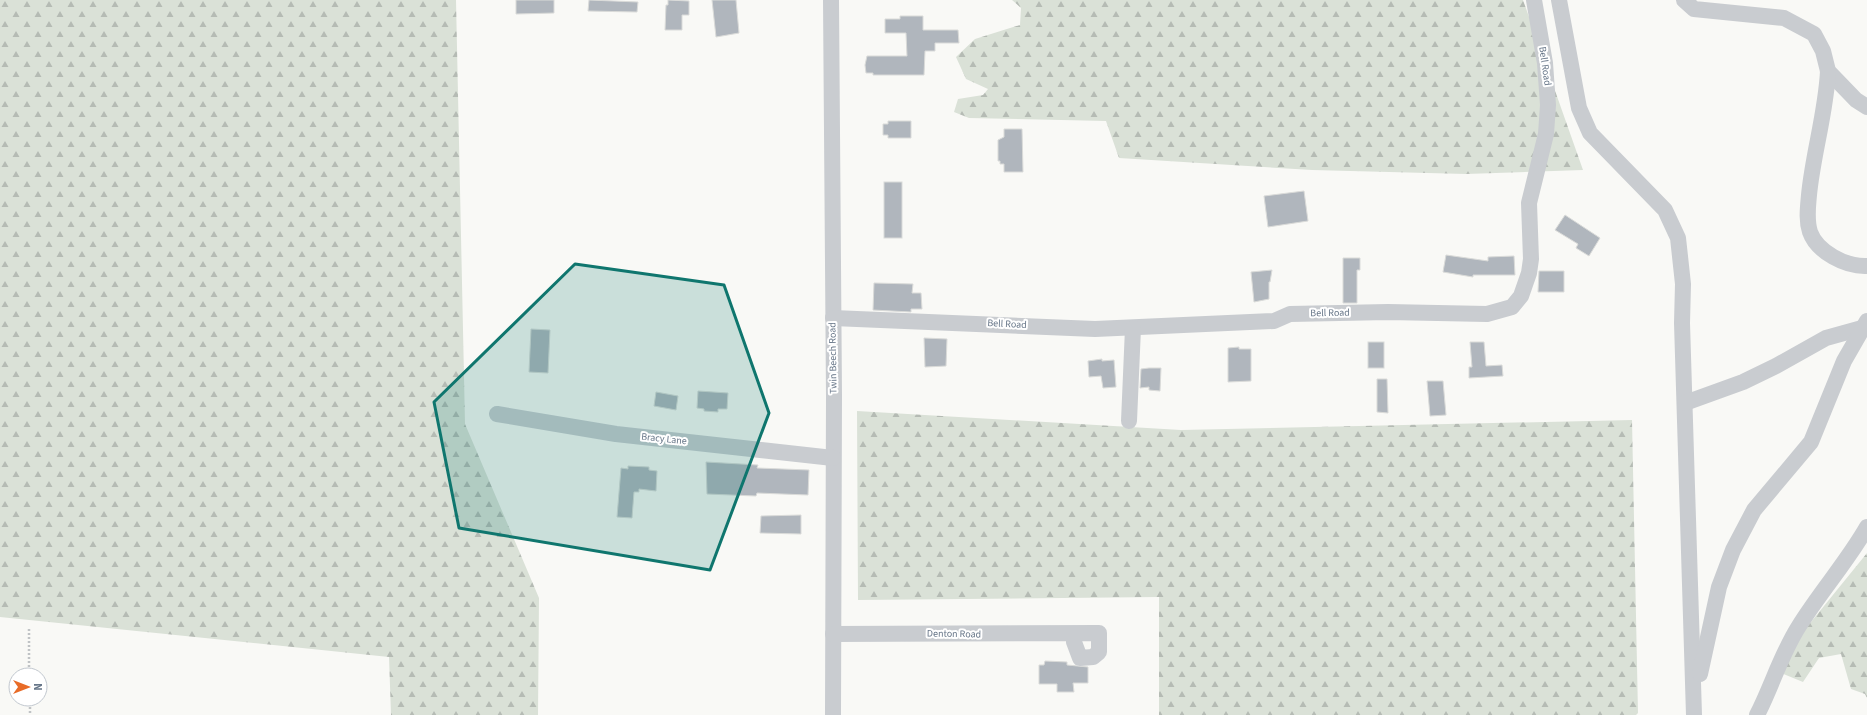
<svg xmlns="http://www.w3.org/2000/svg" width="1867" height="715" font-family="'Source Sans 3',sans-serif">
  <defs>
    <pattern id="forest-firs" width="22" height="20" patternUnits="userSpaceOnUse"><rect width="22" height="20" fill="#dae1d7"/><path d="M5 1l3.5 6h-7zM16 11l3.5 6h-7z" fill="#b5bbb4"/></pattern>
  </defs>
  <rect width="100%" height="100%" fill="#f9f9f6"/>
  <g fill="url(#forest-firs)">
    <polygon points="0,0 456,0 465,424 539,598 538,715 391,715 389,657 0,617"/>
    <polygon points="1012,0 1523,0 1583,170 1466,174 1312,170 1119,158 1106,121 969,118 954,112 958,99 983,95 988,89 966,79 956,57 975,39 1020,25 1021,8"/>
    <polygon points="857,411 1181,430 1632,420 1638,713 1636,715 1159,715 1159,597 858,600"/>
    <polygon points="1867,553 1867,698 1865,694 1851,689 1841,654 1819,658 1803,682 1781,673 1798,638"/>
  </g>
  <g fill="#b0b6bd" stroke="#dadbd9">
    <polygon points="516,0 554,0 554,13 516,14"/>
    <polygon points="589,0 638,2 637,12 588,11"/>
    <polygon points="668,0 689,1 689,15 682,15 682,30 665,30 666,5 668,5"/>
    <polygon points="712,0 736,0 739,33 716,37"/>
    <polygon points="900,16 923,16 923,30 958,30 959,43 935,43 935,51 925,51 924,75 873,75 873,73 866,73 865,65 867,56 907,56 906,33 885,33 885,19 900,19"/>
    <polygon points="888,121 911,121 911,138 888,138 888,135 883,135 883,124 888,124"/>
    <polygon points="1004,129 1022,129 1023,172 1004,172 1004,164 1000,164 1000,161 998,161 998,140 1004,137"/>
    <rect x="884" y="182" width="18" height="56"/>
    <polygon points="1304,191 1308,221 1268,227 1264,196"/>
    <polygon points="1565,215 1600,238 1589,256 1576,248 1578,244 1555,230"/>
    <polygon points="1446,255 1488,261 1488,257 1514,256 1515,275 1473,275 1473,277 1443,272"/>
    <polygon points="1343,258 1360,258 1360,270 1357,270 1357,303 1343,303"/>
    <polygon points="1272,270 1270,282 1269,282 1269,299 1254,302 1251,272"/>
    <polygon points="1539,271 1564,271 1564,292 1538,292"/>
    <polygon points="874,283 913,284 912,293 921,293 922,309 911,309 911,312 873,310"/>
    <polygon points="531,329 550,330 548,373 529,372"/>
    <polygon points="924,338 947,339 946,366 925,367"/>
    <rect x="1368" y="342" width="16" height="26"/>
    <polygon points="1470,342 1484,342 1486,366 1502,365 1503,376 1469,378 1469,367 1472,367"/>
    <polygon points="1239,347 1239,349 1251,349 1251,381 1228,382 1228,348"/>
    <polygon points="1102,359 1102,361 1114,360 1116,387 1103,388 1101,376 1089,377 1088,361"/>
    <polygon points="1149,368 1161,368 1160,391 1149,390 1149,387 1140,388 1141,369"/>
    <polygon points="1377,379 1387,379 1388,413 1377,412"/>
    <polygon points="1427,381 1443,381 1446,415 1430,416"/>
    <polygon points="698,391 728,393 727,409 718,409 718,412 704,411 704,409 697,408"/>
    <polygon points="656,392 678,396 676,410 654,406"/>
    <polygon points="706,462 758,465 757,468 809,470 808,495 757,493 756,496 707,494"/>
    <polygon points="628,466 649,467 649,470 657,471 656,491 639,489 639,492 634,492 632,518 617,517 621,468 628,469"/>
    <polygon points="801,515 801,534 760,533 761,516"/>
    <polygon points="1045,661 1067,662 1067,665 1088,667 1088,683 1073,683 1074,692 1057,692 1057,684 1039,684 1039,665 1044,665"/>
  </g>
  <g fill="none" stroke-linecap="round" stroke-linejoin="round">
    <g stroke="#c0c3c5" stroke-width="2.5" stroke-dasharray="2 2" stroke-linecap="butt">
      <polyline points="29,629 29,675"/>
      <polyline points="30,699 30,715"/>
    </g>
    <g stroke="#c9ccd0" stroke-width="16">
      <polyline points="831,0 834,395 833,715"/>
      <polyline points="1559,0 1579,108 1590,133 1665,210 1678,238 1683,284 1682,323 1694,715"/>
      <polyline points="1684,0 1694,9 1784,18 1814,34 1823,51 1828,71 1856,100 1867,107"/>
      <path d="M1828,71C1826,113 1813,153 1809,195C1808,207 1806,220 1810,232C1817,252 1846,267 1867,266"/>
      <polyline points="833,318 1095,329 1274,321 1290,314 1388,312 1487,314 1512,307 1521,296 1529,273 1531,259 1529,203 1546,134 1548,105 1545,63 1534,0"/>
      <polyline points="1685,403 1743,382 1776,366 1826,338 1862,328"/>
      <polyline points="497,414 616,434 833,458"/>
      <polyline points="1129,421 1133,328"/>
      <polyline points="833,634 1099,633 1099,652 1093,657 1080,658 1074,642 1075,634"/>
      <polyline points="1700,674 1719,587 1733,550 1754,510 1811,442 1844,361 1867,321"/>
      <path d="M1757,715C1772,686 1781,654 1799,626C1820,592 1847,562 1867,527"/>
    </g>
  </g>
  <path fill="#0f766e" fill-opacity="0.2" stroke="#0f766e" stroke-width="3" stroke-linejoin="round" d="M575,264L724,285L769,413L710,570L459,528L434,402Z"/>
  <g text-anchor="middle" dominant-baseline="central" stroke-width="4" stroke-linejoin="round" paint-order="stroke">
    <g font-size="10" fill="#677688" stroke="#fff">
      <text transform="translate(1545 66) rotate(82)">Bell Road</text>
      <text transform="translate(1330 313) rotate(-1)">Bell Road</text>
      <text transform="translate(1007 324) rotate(3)">Bell Road</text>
      <text transform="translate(833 358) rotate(-91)">Twin Beech Road</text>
      <text transform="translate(664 439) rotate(6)">Bracy Lane</text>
      <text transform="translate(954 634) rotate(1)">Denton Road</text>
    </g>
  </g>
  <g transform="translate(28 687) rotate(90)"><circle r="19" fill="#ffffff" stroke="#c2c8cf"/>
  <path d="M0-3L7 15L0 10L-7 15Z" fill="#e86b27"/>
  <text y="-6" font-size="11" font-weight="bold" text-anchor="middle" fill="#677688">N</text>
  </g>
</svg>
